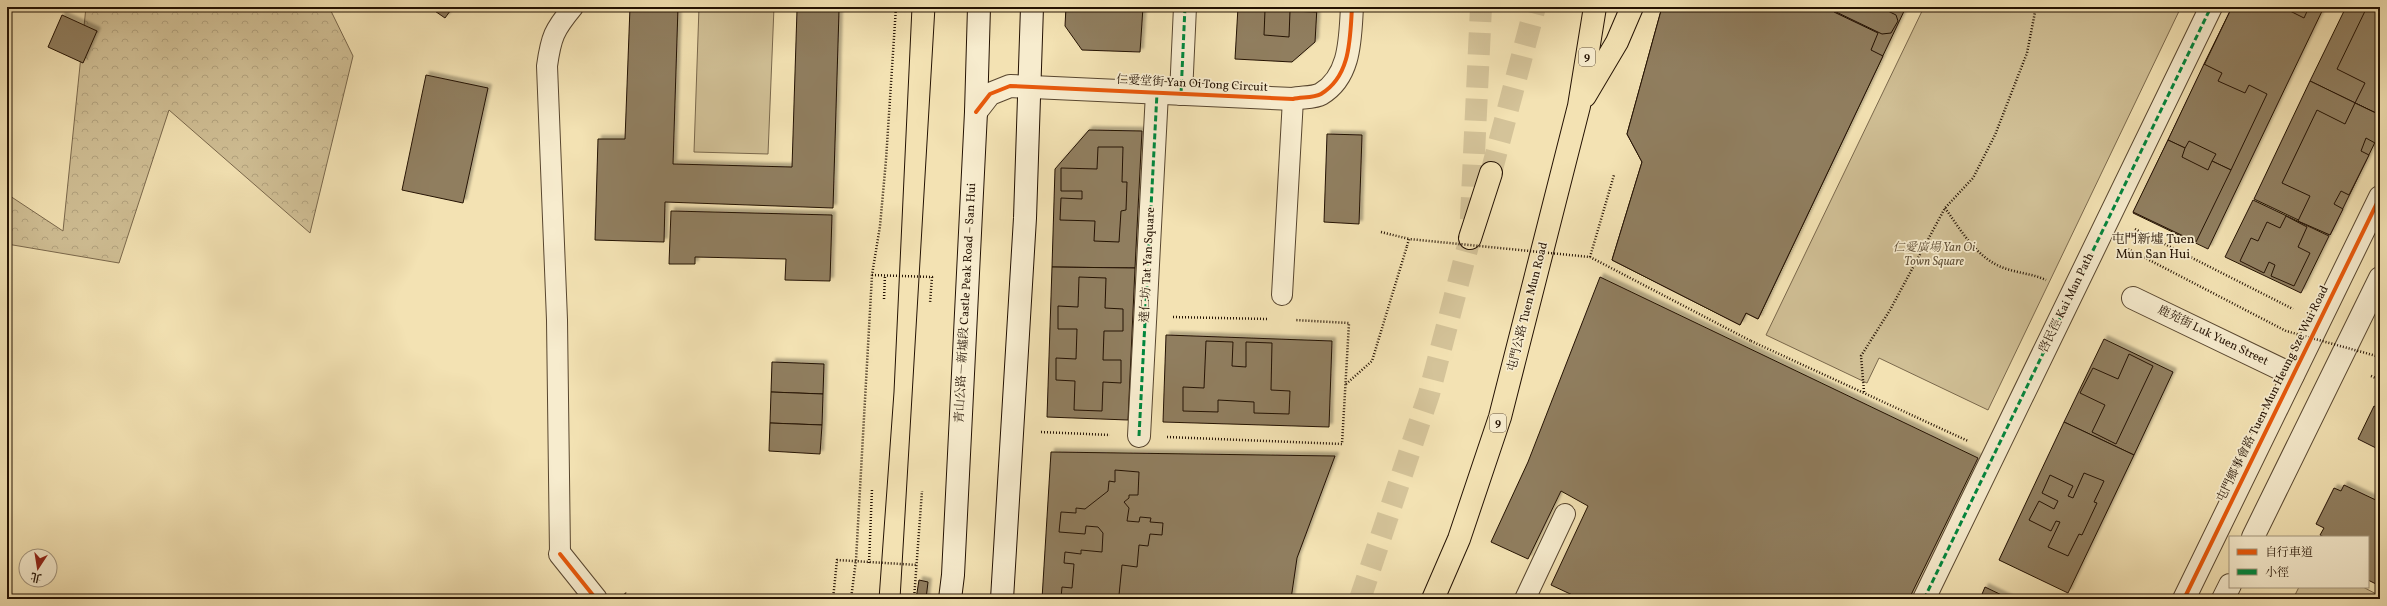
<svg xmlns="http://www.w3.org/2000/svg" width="2387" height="606" font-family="Vollkorn,'Noto Serif TC',serif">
  <defs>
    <pattern id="forest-crowns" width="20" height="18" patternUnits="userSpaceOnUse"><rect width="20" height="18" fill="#d0bf95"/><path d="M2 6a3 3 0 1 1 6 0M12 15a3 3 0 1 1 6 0" fill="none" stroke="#b2a37f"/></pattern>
    <filter id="shadow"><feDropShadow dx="3.5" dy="-3.5" stdDeviation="1" flood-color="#0004"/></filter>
  </defs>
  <rect width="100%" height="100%" fill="#f3e2b3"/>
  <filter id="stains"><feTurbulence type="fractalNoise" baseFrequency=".005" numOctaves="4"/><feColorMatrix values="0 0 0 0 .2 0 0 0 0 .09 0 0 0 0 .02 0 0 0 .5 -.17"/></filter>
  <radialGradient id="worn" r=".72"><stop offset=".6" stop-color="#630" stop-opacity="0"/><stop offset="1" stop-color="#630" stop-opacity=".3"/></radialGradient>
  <polygon fill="url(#forest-crowns)" stroke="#7a684c" points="86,7 329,7 353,56 310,233 169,110 119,263 7,244 7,194 63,231"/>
  <g fill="#d0bf95" stroke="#7a684c">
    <polygon points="699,7 774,7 768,154 694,152"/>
    <polygon points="1924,7 2181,7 1988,410 1879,358 1867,383 1766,335"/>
    <polygon points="2299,587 2363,587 2380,596 2380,599 2293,599"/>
  </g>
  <g fill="#907e5f" stroke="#241203" filter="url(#shadow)">
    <polygon points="429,7 453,7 445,18"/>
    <polygon points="630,7 678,7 673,164 792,167 797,10 839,11 833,208 665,202 664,242 595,240 598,139 625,139"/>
    <polygon points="1066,7 1135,7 1134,22 1114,21 1114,29 1133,29 1132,51 1085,49 1086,19 1066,18"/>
    <polygon points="1066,7 1143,7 1140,52 1082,50 1065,26"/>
    <polygon points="1238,7 1317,7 1315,42 1292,62 1235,59"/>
    <polygon points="1239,7 1316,7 1316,12 1290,11 1289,37 1264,35 1265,10 1239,9"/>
    <polygon points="1662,7 1906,7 1758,319 1746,313 1740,325 1612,260 1642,162 1627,134"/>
    <polygon points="1662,7 1836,7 1834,12 1878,33 1871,50 1883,56 1758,319 1746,313 1740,325 1612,260 1642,162 1627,134"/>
    <polygon points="1831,7 1885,7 1884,9 1896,15 1898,21 1891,33 1882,34 1832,10"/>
    <polygon points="2232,7 2262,7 2282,17 2286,9 2304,18 2267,94 2249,85 2253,77 2226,64 2222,73 2204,64"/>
    <polygon points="2232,7 2324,7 2208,249 2133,213"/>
    <polygon points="2287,7 2309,7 2304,18 2286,9"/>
    <polygon points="2346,7 2380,7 2380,115 2310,81"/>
    <polygon points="2367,7 2380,7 2380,115 2355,103 2365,83 2337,69"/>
    <polygon points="62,15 97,31 83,63 48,47"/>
    <polygon points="2204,64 2222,73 2218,81 2245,93 2249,85 2267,94 2231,170 2212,161 2216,154 2189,141 2185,148 2168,140"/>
    <polygon points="426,75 488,88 463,203 402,190"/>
    <polygon points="2310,81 2380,115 2380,132 2330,235 2254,199"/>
    <polygon points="2355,103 2380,115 2380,132 2375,143 2366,138 2361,151 2369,155 2349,195 2341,191 2334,204 2343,209 2330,235 2298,221 2310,196 2282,183 2317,110 2345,124"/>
    <polygon points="1089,130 1142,131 1135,268 1052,267 1055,169"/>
    <polygon points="1327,134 1362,135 1359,224 1324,222"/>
    <polygon points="2168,140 2185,148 2182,157 2208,170 2212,161 2231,170 2196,242 2133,212"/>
    <polygon points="1098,147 1123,147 1122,182 1127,182 1126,210 1121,211 1119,242 1094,241 1095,221 1060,220 1061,198 1082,199 1082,191 1061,191 1061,168 1097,169"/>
    <polygon points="2253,200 2329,236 2301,293 2225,257"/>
    <polygon points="671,211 832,215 830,281 785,280 786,259 695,257 695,264 669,264"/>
    <polygon points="2286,216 2307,227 2298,247 2310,253 2294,286 2271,276 2275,265 2269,262 2264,273 2240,261 2251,238 2258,241 2267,222 2280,228"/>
    <polygon points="1052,267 1135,268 1128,420 1047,417"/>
    <polygon points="1079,277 1106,278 1105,308 1123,309 1123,331 1104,331 1103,360 1121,360 1121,383 1103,382 1102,411 1074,410 1075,381 1056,380 1056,358 1076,359 1077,329 1058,329 1058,306 1078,307"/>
    <polygon points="1600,277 1978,458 1909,599 1581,599 1551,585 1588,506 1561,491 1528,559 1491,542 1528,462"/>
    <polygon points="1166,335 1332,341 1329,427 1163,422"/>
    <polygon points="2104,339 2173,372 2134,455 2064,422"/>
    <polygon points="1206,341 1233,342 1232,366 1246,367 1246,342 1272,343 1271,390 1290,391 1289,414 1254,413 1254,402 1218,400 1218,412 1183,411 1183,387 1204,388"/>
    <polygon points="2129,354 2153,366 2116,444 2092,432 2105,405 2080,393 2093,368 2118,379"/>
    <polygon points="772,362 824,364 823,394 771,392"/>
    <polygon points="771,392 823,394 822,425 770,423"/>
    <polygon points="2374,406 2380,409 2380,450 2358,439"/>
    <polygon points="2064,422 2134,455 2068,593 1999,560"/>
    <polygon points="770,423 822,425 820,454 769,451"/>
    <polygon points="1051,452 1335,456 1297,558 1291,599 1042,599"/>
    <polygon points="1115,470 1139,472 1138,495 1129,495 1129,498 1124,502 1129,508 1127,521 1139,522 1140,517 1151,518 1150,522 1163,523 1162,535 1150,534 1148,546 1139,545 1137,567 1122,565 1119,595 1134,596 1134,599 1061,598 1062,587 1072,588 1074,564 1064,563 1065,552 1081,554 1081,550 1102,552 1103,533 1098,527 1086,526 1085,534 1059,532 1061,512 1076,513 1076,508 1085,509 1108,491 1109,481 1115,482"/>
    <polygon points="2084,473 2104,481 2094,502 2097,503 2082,535 2079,534 2068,556 2048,547 2060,522 2056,521 2051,531 2029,520 2039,501 2054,509 2058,501 2042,493 2050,475 2073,486 2068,496 2073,498"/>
    <polygon points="2344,485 2380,502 2380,586 2368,580 2368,537 2324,537 2320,535 2324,528 2316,524 2334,488 2341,491"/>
    <polygon points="919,580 928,582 926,599 916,599"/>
    <polygon points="1985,587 2010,599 1980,599"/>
  </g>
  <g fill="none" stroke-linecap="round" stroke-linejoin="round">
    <g stroke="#d4c399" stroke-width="22" stroke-dasharray="22 11" stroke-linecap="butt">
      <polyline points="1491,173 1535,7"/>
      <polyline points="1360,599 1429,394 1470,238 1481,7"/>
    </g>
    <defs>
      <g id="service">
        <polyline points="1282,295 1293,99"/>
        <path d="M560,554L557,320L547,66C551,37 554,30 573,7"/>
        <polyline points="1525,599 1565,514"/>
      </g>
      <g id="pedestrian">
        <polyline points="1181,94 1185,7"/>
        <polyline points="1139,436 1157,93"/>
        <polyline points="1924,599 2211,7"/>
      </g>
      <g id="minor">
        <path d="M976,112L990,94L1010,86L1293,99C1301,97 1314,98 1321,94C1351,76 1350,38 1352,7"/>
        <polyline points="2133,298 2293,375"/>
        <polyline points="560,554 596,599"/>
      </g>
      <g id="tertiary">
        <polyline points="2253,537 2380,278"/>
        <polyline points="2184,599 2380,197"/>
        <polyline points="2223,599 2230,585"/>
      </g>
      <g id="secondary">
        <polyline points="950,599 953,575 976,112 979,7"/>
        <polyline points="1002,599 1025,218 1032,7"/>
      </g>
      <g id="trunk">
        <polyline points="1585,96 1617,42 1632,7"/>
        <polyline points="1470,238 1491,173"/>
        <polyline points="1433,599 1459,539 1500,417 1579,106 1595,7"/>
      </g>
    </defs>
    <use href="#service" stroke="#58462f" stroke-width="22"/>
    <use href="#pedestrian" stroke="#58462f" stroke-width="24"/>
    <use href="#minor" stroke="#58462f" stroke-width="24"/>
    <use href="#tertiary" stroke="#58462f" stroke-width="24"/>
    <use href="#secondary" stroke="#241203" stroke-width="24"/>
    <use href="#trunk" stroke="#241203" stroke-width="24"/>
    <g stroke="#241203" stroke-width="2.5" stroke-dasharray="1 2" stroke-linecap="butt">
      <path d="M1945,208C1960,229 1975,255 1999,266C2014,273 2031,273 2046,280"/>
      <polyline points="2135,229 2293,309"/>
      <polyline points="1381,232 1409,239"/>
      <polyline points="1590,257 1614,175"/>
      <polyline points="872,275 932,277 930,303"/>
      <polyline points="884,299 885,275"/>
      <polyline points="1173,317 1268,319"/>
      <polyline points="1751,341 1968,441"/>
      <polyline points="2371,376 2380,380"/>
      <polyline points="1346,384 1372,361 1407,246"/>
      <polyline points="1864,392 1861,356 1890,310 1945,208 1973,178 1995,135 2027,53 2036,7"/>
      <polyline points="1041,432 1110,435"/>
      <polyline points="1167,437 1342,444 1349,323 1295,320"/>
      <polyline points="869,563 872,489"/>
      <polyline points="625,593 630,599"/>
      <polyline points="833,599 837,560 917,565"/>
      <polyline points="851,599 856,560 872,275 880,226 886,160 896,7"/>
      <polyline points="914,599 922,491"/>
    </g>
    <use href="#service" stroke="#f7ecce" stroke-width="20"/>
    <use href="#pedestrian" stroke="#f7ecce" stroke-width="22"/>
    <use href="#minor" stroke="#f7ecce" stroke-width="22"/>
    <use href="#tertiary" stroke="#f7ecce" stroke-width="22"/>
    <use href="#secondary" stroke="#f7ecce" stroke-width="22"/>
    <use href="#trunk" stroke="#f3e2b3" stroke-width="22"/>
    <g stroke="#241203" stroke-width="1">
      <polyline points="879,599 894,392 912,7"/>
      <polyline points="900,599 935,7"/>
    </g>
    <g stroke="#241203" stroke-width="2.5" stroke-dasharray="1 2" stroke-linecap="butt">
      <polyline points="1407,246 1409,239 1590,257 1751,341"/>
      <polyline points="2128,249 2286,331 2380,357"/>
    </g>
    <g stroke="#00873e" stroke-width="3" stroke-dasharray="6 3" stroke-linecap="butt">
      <polyline points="1181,94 1185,7"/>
      <polyline points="1139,436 1157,93"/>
      <polyline points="1924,599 2211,7"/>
    </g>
    <defs>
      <g id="cycleway">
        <path d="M976,112L990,94L1010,86L1293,99C1301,97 1314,98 1321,94C1351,76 1350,38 1352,7"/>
        <polyline points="560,554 596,599"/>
        <polyline points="2184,599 2380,197"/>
      </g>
    </defs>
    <use href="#cycleway" stroke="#f7ecce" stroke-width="6"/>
    <use href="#cycleway" stroke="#e8590c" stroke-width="4"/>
  </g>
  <g text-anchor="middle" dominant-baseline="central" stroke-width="3.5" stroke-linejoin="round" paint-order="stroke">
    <g fill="#f7ecce" stroke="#635340" stroke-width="1">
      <rect x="1579" y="48" width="16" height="18" rx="3"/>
      <rect x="1490" y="414" width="16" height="18" rx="3"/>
    </g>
    <g font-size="11" font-weight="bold" fill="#241203">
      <text x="1587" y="57">9</text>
      <text x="1498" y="423">9</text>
    </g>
    <g font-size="12" fill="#241203" stroke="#f7ecce">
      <text transform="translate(1192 84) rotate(3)">仁愛堂街 Yan Oi Tong Circuit</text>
      <text transform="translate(1148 265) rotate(-87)">達仁坊 Tat Yan Square</text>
      <text transform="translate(966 303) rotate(-87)">青山公路－新墟段 Castle Peak Road – San Hui</text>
      <text transform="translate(2067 303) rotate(-64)">啓民徑 Kai Man Path</text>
      <text transform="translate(1528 307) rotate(-76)">屯門公路 Tuen Mun Road</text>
      <text transform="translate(2213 336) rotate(26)">鹿苑街 Luk Yuen Street</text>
      <text transform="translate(2273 394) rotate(-64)">屯門鄉事會路 Tuen Mun Heung Sze Wui Road</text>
    </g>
    <g font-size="12" font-style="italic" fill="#604f36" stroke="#f7ecce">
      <text x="1934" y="248">仁愛廣場 Yan Oi<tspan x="1934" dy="14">Town Square</tspan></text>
    </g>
    <g font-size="13" fill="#241203" stroke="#f7ecce">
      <text x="2153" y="240">屯門新墟 Tuen<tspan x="2153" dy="15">Mun San Hui</tspan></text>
    </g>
  </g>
  <rect width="2387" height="606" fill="none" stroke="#f3e2b3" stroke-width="24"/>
  <rect x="8" y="8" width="2371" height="590" fill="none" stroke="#241203" stroke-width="2"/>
  <rect x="12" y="12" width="2363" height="582" fill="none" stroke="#241203"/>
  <rect x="2229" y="536" width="140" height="52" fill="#f7ecce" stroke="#a3957d"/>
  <rect x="2237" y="549" width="20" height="6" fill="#e8590c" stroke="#a3957d"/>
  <text x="2265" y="556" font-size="12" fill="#241203">自行車道</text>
  <rect x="2237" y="569" width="20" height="6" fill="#00873e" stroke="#a3957d"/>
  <text x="2265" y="576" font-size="12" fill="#241203">小徑</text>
  <g transform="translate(38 568) rotate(192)"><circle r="19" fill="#f7ecce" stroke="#a3957d"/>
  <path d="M0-3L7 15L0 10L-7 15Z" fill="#8f2418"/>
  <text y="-6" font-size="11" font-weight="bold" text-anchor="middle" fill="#241203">北</text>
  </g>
  <rect width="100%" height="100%" filter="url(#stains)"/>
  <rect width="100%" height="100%" fill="url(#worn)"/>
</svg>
